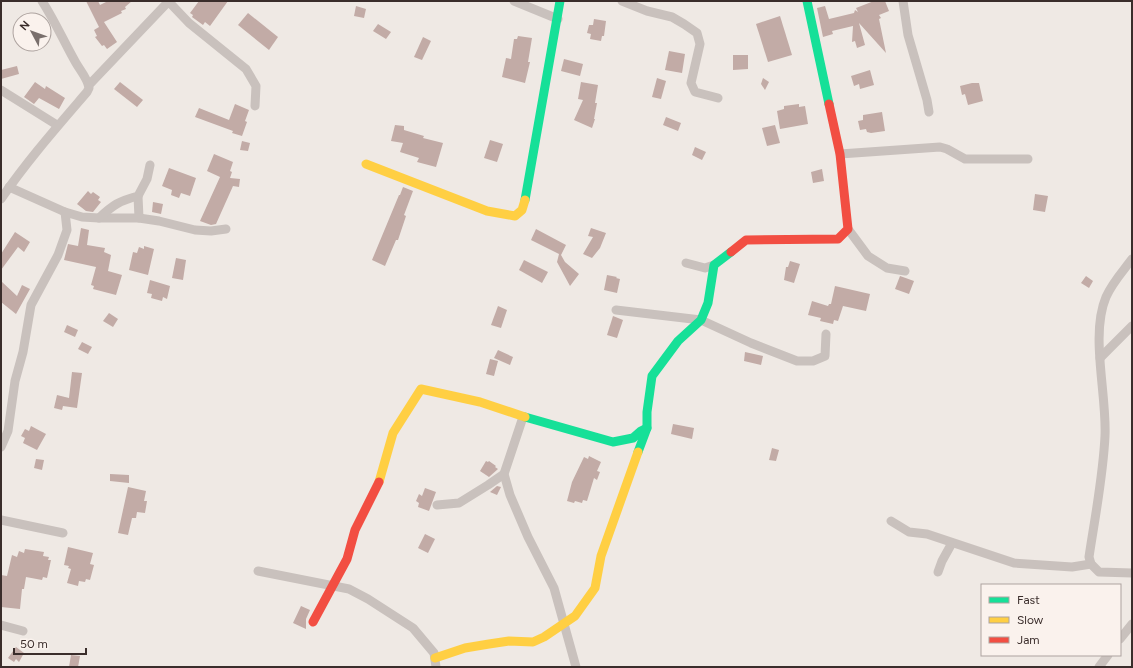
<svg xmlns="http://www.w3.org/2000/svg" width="1133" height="668" font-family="Figtree,sans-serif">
  <rect width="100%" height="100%" fill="#efe9e4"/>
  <g fill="#c2aba6">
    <polygon points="86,1 98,1 100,5 108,1 132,1 125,7 126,9 121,11 122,13 104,22 117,42 107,49 104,45 102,46 95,37 97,36 94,30 99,27"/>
    <polygon points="199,1 228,1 210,26 205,22 203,25 192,17 193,15 190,13"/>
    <polygon points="874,1 885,1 889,11 879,15 881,18 879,19 886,53 859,23 865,45 857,48 855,41 852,42 853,26 832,31 833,34 823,37 817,8 825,6 829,19 854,13 855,10 858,12 856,8"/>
    <polygon points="356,6 366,9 364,18 354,16"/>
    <polygon points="248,13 278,37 269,50 238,25"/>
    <polygon points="780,16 792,55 768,62 756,24"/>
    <polygon points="594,19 606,21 604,36 602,36 601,41 590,39 591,34 587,33 589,25 593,25"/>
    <polygon points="378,24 391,32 386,39 373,31"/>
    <polygon points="518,36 532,38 528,62 530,62 525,83 502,77 506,58 511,59 514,39 517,39"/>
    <polygon points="423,37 431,41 422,60 414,57"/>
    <polygon points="669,51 685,54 682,73 665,70"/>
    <polygon points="733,55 748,55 748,69 733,70"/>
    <polygon points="564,59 583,64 580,76 561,71"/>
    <polygon points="17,66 19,74 1,79 1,70"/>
    <polygon points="870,70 874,85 860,89 859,84 854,86 851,76"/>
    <polygon points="657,78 666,81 661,99 652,97"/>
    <polygon points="763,78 769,82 765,90 761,84"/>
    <polygon points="35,82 45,89 46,86 65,98 59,109 39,98 34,104 24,97"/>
    <polygon points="120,82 143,100 137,107 114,89"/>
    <polygon points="581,82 598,85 595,103 597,103 594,119 595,119 592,128 574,120 583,100 578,99"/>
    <polygon points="972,83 979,83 983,101 968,105 965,94 962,95 960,86"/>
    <polygon points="235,104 249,110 245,121 247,122 242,136 232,133 233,131 195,117 199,108 229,120"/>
    <polygon points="799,104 799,107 805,106 808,124 780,129 777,111 784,109 784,106"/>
    <polygon points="882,112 885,131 871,133 867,132 866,129 860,130 858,121 863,120 863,115"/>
    <polygon points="666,117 681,123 678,131 663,125"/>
    <polygon points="395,125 404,126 404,130 424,136 423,138 443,143 436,167 417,162 419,158 400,152 403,143 391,141"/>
    <polygon points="775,125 780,143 767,146 762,128"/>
    <polygon points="490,140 503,144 497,162 484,158"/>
    <polygon points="242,141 250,143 248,151 240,150"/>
    <polygon points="695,147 706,152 702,160 692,155"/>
    <polygon points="214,154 233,162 230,171 232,172 230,178 240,179 239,187 233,186 216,224 211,225 200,221 220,177 207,171"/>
    <polygon points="169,168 196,178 190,196 181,193 179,198 171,195 172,190 162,186"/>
    <polygon points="822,169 824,181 813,183 811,172"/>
    <polygon points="403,187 413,191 404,215 406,216 398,240 396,240 385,266 372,260 399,195 400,195"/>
    <polygon points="88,191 91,194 93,192 100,197 98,200 101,202 93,212 86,211 77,204"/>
    <polygon points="1035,194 1048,196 1045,212 1033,210"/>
    <polygon points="153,202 163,204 161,214 152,212"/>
    <polygon points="81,228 89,230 87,245 105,248 104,252 111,255 108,271 122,275 116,295 93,289 94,286 91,285 96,267 64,260 68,244 78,246"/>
    <polygon points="591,228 606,233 600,248 592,258 583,254 593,237 588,236"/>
    <polygon points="536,229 566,245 561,255 565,262 579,274 570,286 557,262 559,254 531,240"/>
    <polygon points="15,232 30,242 24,252 18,247 1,270 1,254"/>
    <polygon points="144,246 154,249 148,275 129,270 133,252 137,253 139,247 144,249"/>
    <polygon points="176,258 186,260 183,280 172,278"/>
    <polygon points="524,260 548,272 542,283 519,270"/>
    <polygon points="790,261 800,264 794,283 784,280 786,267 788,267"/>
    <polygon points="607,275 617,277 616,278 620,279 617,293 604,290"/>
    <polygon points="900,276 914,281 909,294 895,289"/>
    <polygon points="1086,276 1093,281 1089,288 1081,283"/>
    <polygon points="150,280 170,286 167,299 163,297 162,301 151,298 152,294 147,293"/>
    <polygon points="1,281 17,296 22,285 30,289 16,314 1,302"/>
    <polygon points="835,286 870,294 866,311 843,306 838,321 834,320 833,324 820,321 821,318 808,315 812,301 828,306 829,304 831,304"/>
    <polygon points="498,306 507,310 501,328 491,325"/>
    <polygon points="109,313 118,319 113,327 103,321"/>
    <polygon points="613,316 623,320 617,338 607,335"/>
    <polygon points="67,325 78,330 75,337 64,332"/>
    <polygon points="82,342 92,347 88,354 78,349"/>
    <polygon points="498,350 513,357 510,365 494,358"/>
    <polygon points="745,352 763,356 761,365 744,361"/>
    <polygon points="490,359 498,361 494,376 486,374"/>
    <polygon points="72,372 82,373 77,408 63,406 62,410 54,408 57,395 69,398"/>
    <polygon points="673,424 694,428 692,439 671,434"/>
    <polygon points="31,426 46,434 37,450 23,443 25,438 21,436 25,429 29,431"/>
    <polygon points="772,448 779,450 776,461 769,460"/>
    <polygon points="589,456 601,462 597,471 600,472 597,480 594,478 587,501 583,500 582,503 575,501 574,503 567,501 572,482 584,457 588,459"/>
    <polygon points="36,459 44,460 42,470 34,468"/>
    <polygon points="486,461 488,462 489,461 496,466 495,467 498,469 489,477 480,471"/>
    <polygon points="110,474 129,475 129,483 110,481"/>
    <polygon points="497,486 501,487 497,495 490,492"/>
    <polygon points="128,487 146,491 144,501 147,501 145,513 137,512 136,518 132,518 128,535 118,533"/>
    <polygon points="425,488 436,492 429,511 418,507 419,503 416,501 419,494 422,496"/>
    <polygon points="425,534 435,539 428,553 418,548"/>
    <polygon points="68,547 93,553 90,564 94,565 90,580 86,579 85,582 79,581 78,586 67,583 71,569 68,568 69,566 64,565"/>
    <polygon points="25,549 44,552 43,556 49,557 48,560 51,560 47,578 43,577 42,580 26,577 24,589 22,589 20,609 1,607 1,575 7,576 12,555 17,557 19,551 24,553"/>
    <polygon points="301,606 310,610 306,619 306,629 293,623"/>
    <polygon points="16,647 24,653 19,662 16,659 14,662 8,658"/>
    <polygon points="71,655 80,656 78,667 69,667"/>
  </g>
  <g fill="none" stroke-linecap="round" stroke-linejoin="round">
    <g stroke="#c9c1bd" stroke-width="9">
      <polyline points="168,1 189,23 246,69 256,86 255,106"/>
      <polyline points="514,1 558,19"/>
      <polyline points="622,1 647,11 672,17 684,24 697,33 700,44 691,83 695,92 718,98"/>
      <polyline points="903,1 908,35 927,100 929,112"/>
      <polyline points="89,85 169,1"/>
      <polyline points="1,90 57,125"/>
      <polyline points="840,154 940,147 947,149 965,159 1028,159"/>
      <polyline points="9,187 65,212"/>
      <polyline points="138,196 139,218"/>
      <path d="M1,199C27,161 57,127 87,92L89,88C88,79 80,70 76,63C64,42 55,21 42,1"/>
      <polyline points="99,218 139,218 159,221 195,230 211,231 226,229"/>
      <polyline points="848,229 868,256 887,268 905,271"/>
      <path d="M1132,259C1123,271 1112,283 1106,297C1090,335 1107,394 1105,436C1103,477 1095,517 1089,557L1091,564L1099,572L1132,573"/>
      <polyline points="686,263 705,268 714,265"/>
      <polyline points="616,310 701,320 751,343 797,361 813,361 825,356 826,334"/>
      <polyline points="1100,358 1132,326"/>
      <polyline points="523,417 504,474 510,495 528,537 554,588 576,667"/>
      <path d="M1,447L8,431L15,381L23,352L31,305L58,255L67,230L65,212L82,217L99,218C113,205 119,201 138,196L147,179L150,165"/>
      <polyline points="437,505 459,503 488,485 504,474"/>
      <polyline points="1,520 63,533"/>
      <polyline points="891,521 909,532 927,534 1014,563 1072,567 1091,564"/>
      <polyline points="258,571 349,589 368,599 413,628 434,653 436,667"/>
      <polyline points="938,572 942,561 952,543"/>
      <polyline points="1,625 23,631"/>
      <polyline points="1120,639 1132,624"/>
      <polyline points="1099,667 1108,655"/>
    </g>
    <g stroke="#16e098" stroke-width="9">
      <polyline points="807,1 829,104"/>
      <polyline points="525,200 560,1"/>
      <polyline points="525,417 613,442 633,438 641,431 647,428"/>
      <polyline points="638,452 647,428 647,412 652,376 678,341 701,320 708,303 714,265 731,252"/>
    </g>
    <g stroke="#ffcf43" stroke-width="9">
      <polyline points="366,164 487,211 515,216 522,210 525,200"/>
      <polyline points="379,482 393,433 421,389 480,402 525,417"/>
      <polyline points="435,658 465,648 489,644 509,641 533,642 544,637 575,616 595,588 601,556 638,452"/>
    </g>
    <g stroke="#f24e42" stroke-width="9">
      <polyline points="731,252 746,240 838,239 848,229 840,154 829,104"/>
      <polyline points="313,622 347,559 355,530 379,482"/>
    </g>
  </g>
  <rect width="1133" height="668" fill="none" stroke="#3a2d2b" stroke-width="4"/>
  <rect x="981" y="584" width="140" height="72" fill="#faf2ed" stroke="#ada39f"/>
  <rect x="989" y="597" width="20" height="6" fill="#16e098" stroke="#ada39f"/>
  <text x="1017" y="604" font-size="12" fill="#3a2d2b">Fast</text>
  <rect x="989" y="617" width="20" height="6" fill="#ffcf43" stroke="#ada39f"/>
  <text x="1017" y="624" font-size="12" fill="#3a2d2b">Slow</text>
  <rect x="989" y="637" width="20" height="6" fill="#f24e42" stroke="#ada39f"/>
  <text x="1017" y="644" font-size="12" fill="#3a2d2b">Jam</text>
  <g transform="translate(32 32) rotate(311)"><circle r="19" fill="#faf2ed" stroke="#ada39f"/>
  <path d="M0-3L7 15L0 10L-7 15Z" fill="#796f6c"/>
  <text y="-6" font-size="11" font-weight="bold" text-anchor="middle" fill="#3a2d2b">N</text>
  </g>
  <path d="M14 648v6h72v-6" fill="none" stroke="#3a2d2b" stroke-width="2"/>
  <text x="20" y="648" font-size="12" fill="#3a2d2b" stroke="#faf2ed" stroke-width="3" paint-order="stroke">50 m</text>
</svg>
